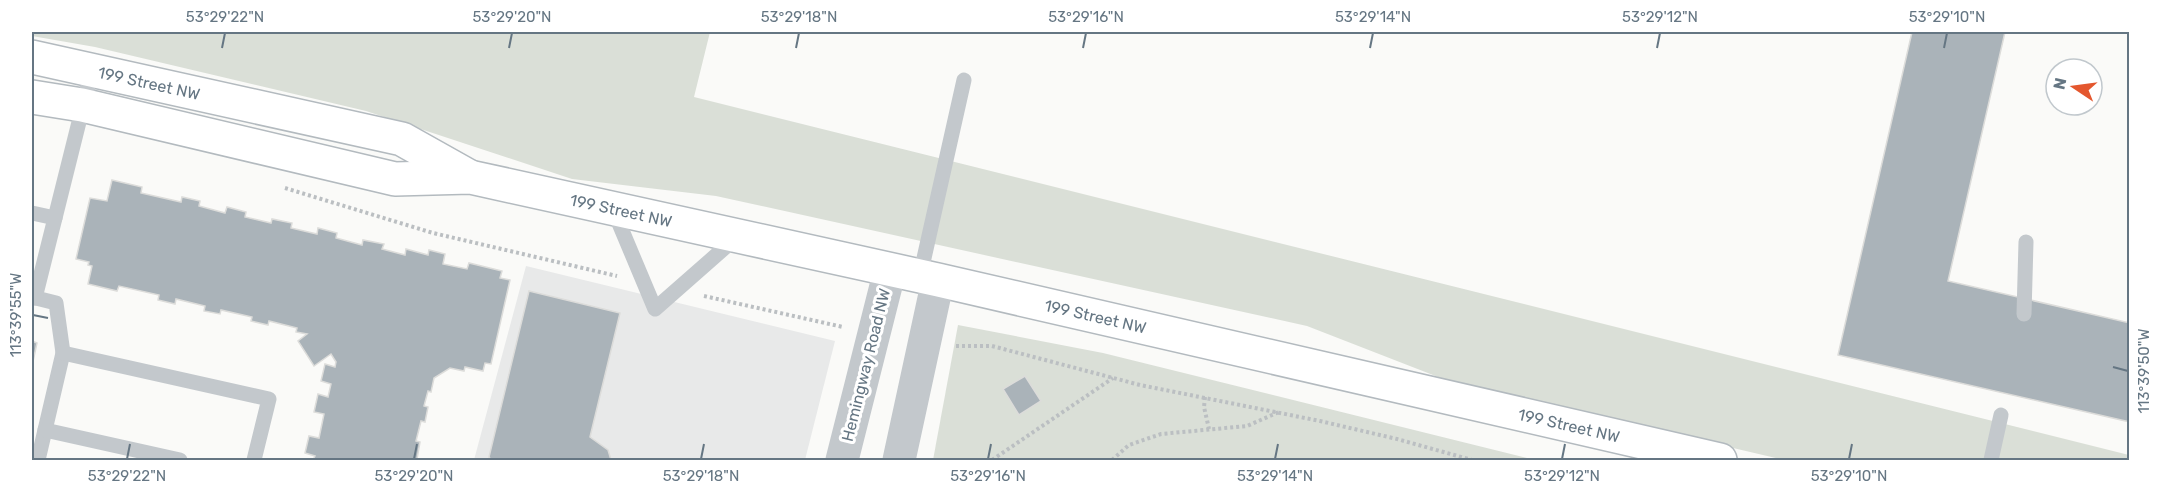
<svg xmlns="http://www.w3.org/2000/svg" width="2161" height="492" font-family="Rubik,sans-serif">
  <rect width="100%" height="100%" fill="#fafaf8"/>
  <polygon fill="#e8e9e9" points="526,266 835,341 805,460 474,460"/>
  <g fill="#dadfd7">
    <polygon points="32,32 710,32 694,97 2129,455 2129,460 1784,460 1451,382 1307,326 716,196 572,179 366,111 95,47 32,36"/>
    <polygon points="958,325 1103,353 1535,460 933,460"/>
  </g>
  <g fill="#aab3b9" stroke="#dcdcda" stroke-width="1.5">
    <polygon points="1912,32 2005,32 1948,281 2130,323 2130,422 1838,355"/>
    <polygon points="112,180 142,187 141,193 181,202 182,197 200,201 199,206 225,213 227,207 246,212 245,217 271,223 272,219 292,223 291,228 317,234 318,228 337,233 336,238 362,245 363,240 384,244 382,249 405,255 406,249 428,255 429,250 445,254 443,264 467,269 469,263 502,271 500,278 510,280 491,364 485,363 483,371 465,367 464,371 450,368 434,378 431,392 428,391 424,406 428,407 425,422 421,421 416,441 420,442 417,459 313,460 315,456 305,453 309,436 319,438 324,414 314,412 318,394 328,397 331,384 321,381 325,364 335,367 336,362 331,354 314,366 298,341 307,334 296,332 297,328 269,321 268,325 251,321 252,317 221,310 220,314 204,311 205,306 176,299 175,304 158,300 159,295 119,286 117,291 88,284 92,266 88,265 89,262 76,259 90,198 107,201"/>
    <polygon points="529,291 620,313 590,437 608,450 611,460 491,460 489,457"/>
    <polygon points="32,341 37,343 32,366"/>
    <polygon points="1025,376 1041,401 1019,415 1003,389"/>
  </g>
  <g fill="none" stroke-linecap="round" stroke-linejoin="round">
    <defs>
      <g id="secondary">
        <path id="s1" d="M32,57L402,139L468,176"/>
        <path id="s2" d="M32,97L82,105L395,179L470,177L938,280L1720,460"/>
      </g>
    </defs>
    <use href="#secondary" stroke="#b3babf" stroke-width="36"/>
    <g stroke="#bbbfc2" stroke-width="4" stroke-dasharray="3 3" stroke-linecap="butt">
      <polyline points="285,188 433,233 617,276"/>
      <polyline points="704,296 843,327"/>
      <polyline points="956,346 992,346 1140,385 1320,421 1397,439 1472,460"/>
      <polyline points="1205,397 1204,407 1209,429"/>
      <polyline points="992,460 1113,378"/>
      <polyline points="1112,460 1129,445 1161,434 1247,426 1279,412"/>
    </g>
    <g stroke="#c3c8cc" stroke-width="15">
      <polyline points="613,209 655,309 738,236"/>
      <polyline points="32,213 55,218"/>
      <polyline points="920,276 964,80"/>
      <polyline points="32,297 56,303 63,353 38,460"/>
      <polyline points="35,298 92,70"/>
      <polyline points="2024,314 2026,242"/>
      <polyline points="63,353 269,399 254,460"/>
      <polyline points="45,430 180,460"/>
      <polyline points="1991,460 2001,415"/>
    </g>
    <g stroke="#c3c8cc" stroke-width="33">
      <polyline points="842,460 890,270"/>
      <polyline points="899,460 938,280"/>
    </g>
    <use href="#secondary" stroke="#fff" stroke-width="33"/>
  </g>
  <path fill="none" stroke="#657683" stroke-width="2" d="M222,48L225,33M509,48L512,33M796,48L799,33M1083,48L1086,33M1370,48L1373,33M1657,48L1660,33M1944,48L1947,33M33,315L48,318M2113,367L2128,371M127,459L130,444M414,459L417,444M701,459L704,444M988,459L991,444M1275,459L1278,444M1562,459L1565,444M1849,459L1852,444"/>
  <g text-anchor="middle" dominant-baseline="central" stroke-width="6" stroke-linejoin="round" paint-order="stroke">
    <g font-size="16" fill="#657683" stroke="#fff">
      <text stroke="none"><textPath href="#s1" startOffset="120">199 Street NW</textPath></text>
      <text stroke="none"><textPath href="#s2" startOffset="602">199 Street NW</textPath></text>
      <text stroke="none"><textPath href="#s2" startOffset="1088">199 Street NW</textPath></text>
      <text transform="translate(866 365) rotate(-76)">Hemingway Road NW</text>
      <text stroke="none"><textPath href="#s2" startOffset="1574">199 Street NW</textPath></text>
    </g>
  </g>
  <rect width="2161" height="492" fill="none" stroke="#ffffff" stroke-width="66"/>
  <g transform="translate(2074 87) rotate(283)"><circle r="28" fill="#ffffff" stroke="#c1c8cd" stroke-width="1.5"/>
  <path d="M0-4.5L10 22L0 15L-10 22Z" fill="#e4572e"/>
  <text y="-9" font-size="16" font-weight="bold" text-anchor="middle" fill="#657683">N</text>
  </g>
  <rect x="33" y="33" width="2095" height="426" fill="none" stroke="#657683" stroke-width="2"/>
  <g font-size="15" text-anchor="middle" fill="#657683">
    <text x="225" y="22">53°29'22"N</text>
    <text x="512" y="22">53°29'20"N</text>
    <text x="799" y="22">53°29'18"N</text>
    <text x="1086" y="22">53°29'16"N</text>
    <text x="1373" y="22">53°29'14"N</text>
    <text x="1660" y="22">53°29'12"N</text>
    <text x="1947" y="22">53°29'10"N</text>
    <text transform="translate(16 315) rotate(-90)" y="5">113°39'55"W</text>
    <text transform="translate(2144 371) rotate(-90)" y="5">113°39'50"W</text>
    <text x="127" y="481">53°29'22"N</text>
    <text x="414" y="481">53°29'20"N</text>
    <text x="701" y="481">53°29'18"N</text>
    <text x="988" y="481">53°29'16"N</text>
    <text x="1275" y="481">53°29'14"N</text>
    <text x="1562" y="481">53°29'12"N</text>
    <text x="1849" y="481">53°29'10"N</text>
  </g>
</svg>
